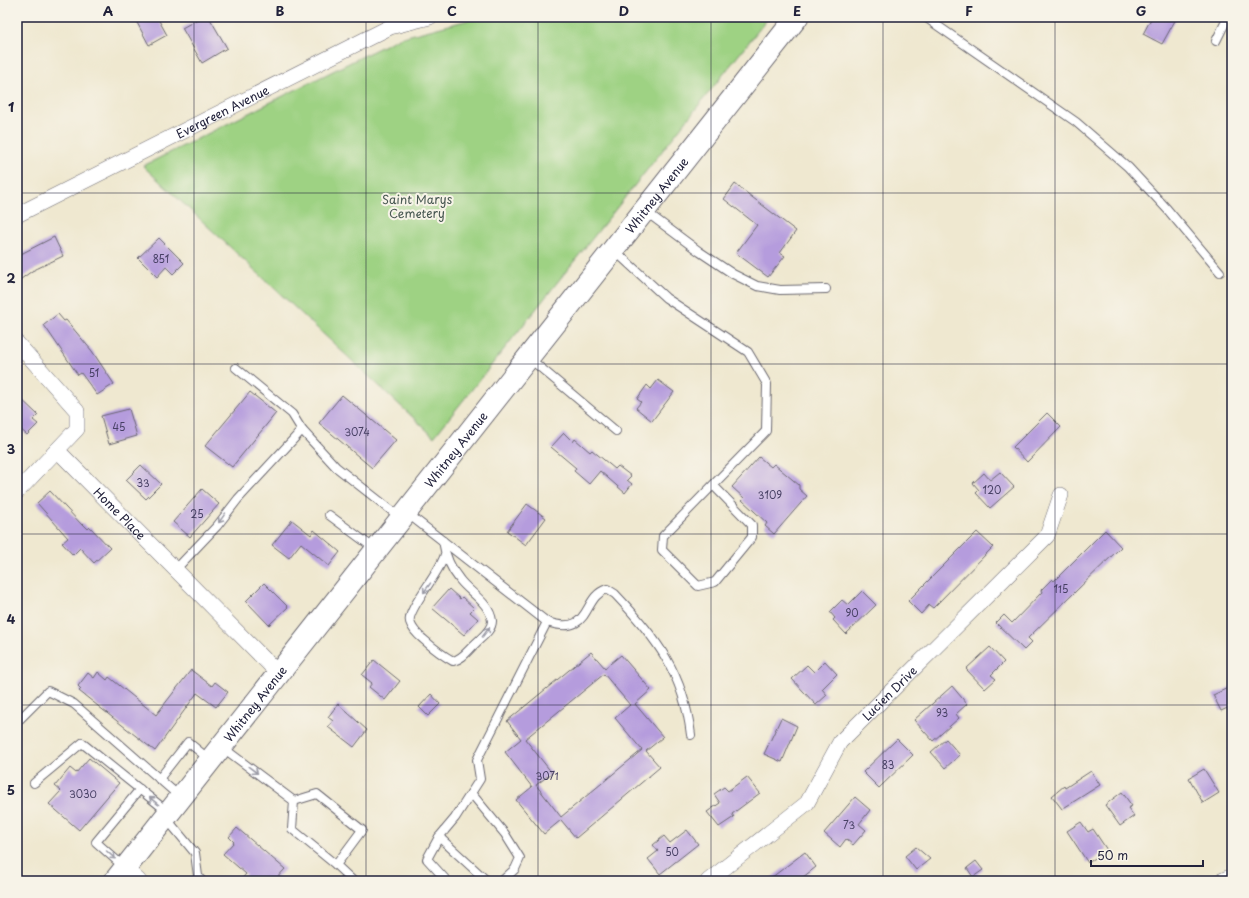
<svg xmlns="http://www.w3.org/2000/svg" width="1249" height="898" font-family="'Playpen Sans',sans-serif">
  <rect width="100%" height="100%" fill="#f7f3e8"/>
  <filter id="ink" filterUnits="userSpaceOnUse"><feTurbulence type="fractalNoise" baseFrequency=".025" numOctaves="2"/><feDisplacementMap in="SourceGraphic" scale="8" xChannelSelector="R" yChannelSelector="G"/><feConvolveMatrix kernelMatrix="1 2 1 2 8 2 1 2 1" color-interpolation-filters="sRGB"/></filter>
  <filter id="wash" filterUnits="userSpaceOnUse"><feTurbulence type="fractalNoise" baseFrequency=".012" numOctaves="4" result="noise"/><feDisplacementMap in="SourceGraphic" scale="16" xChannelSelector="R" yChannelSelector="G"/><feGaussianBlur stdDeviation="0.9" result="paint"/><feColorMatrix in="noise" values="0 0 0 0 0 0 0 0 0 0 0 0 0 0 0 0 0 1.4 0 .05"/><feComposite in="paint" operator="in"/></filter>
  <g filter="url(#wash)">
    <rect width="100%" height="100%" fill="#efe8d0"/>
    <polygon fill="#9ed283" stroke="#607a5f" points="480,17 769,17 434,437 143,166 399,38"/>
    <g id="blocks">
      <g fill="#b59cdd" fill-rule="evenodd">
        <polygon points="134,17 157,17 167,35 149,45"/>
        <polygon points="202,17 209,17 227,48 202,63 182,28"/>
        <polygon points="1152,17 1177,17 1162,44 1143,34"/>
        <polygon points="735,184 796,231 780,253 785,256 768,277 736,253 757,225 724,199"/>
        <polygon points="54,237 63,256 32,271 17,282 17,256"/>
        <polygon points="159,238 184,263 173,274 166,267 157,277 138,258"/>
        <polygon points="58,314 64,321 66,320 92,351 114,384 97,395 81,373 78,375 44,325"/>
        <polygon points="658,380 674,392 652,421 636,408 641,402 637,399 647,385 651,389"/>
        <polygon points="250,392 276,413 232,467 205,446"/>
        <polygon points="17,395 38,415 33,420 38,424 27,435 17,426"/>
        <polygon points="342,395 396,440 372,468 319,423"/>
        <polygon points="129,409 137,436 109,444 101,416"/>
        <polygon points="1047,413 1061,427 1027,462 1013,447"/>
        <polygon points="564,433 573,442 575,439 590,452 592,450 615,469 618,466 631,476 627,480 632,484 625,493 600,471 589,484 574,471 576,468 551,447"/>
        <polygon points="759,457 771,467 774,464 799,485 799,489 807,496 774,534 765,526 767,523 742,500 744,498 732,487"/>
        <polygon points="141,465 161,484 146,499 126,480"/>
        <polygon points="1000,472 1014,487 990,508 976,493 979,490 973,483 984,473 990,480"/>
        <polygon points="202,489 219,504 190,537 173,522"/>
        <polygon points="50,491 82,525 83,524 88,529 90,527 110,548 94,563 80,548 73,555 62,543 68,538 37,503"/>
        <polygon points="527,504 546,518 526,545 507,531"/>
        <polygon points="292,520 311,535 314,530 340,552 329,566 301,543 289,558 272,545"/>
        <polygon points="1105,530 1121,547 1028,638 1032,642 1024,650 996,623 1004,615 1012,623 1042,592 1041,590 1052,579 1054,581"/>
        <polygon points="977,532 993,547 933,608 929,605 921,614 908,601"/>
        <polygon points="264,583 288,607 269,625 246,601"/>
        <polygon points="449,589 460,599 462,597 474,608 470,612 478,619 464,635 432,608"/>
        <polygon points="862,591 876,605 846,634 833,620 835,618 830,612 842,600 848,605"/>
        <polygon points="990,647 1004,662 991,675 996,679 985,689 966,669"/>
        <path d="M591,652L605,668L621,655L651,690L635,704L663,737L646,751L660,767L576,838L561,820L544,834L516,800L532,787L505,752L521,739L507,721ZM604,674L630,705L615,718L642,750L561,817L536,785L552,773L525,739Z"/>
        <polygon points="374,660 400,681 385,700 369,687 372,683 362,675"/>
        <polygon points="825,661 837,674 822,689 827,695 816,705 792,679 807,665 814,672"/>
        <polygon points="191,670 212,686 215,682 228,692 216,707 197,693 155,751 79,691 81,689 78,686 88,673 94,678 98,672 107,680 109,677 156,715"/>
        <polygon points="952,686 967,704 956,714 959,718 933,741 914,720"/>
        <polygon points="1232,686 1232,706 1221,711 1213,695"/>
        <polygon points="431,694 440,704 428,716 419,707"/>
        <polygon points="338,704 367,730 354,747 328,727 333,721 328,717"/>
        <polygon points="781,718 797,726 782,762 764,754"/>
        <polygon points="897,739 913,755 879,788 863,772"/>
        <polygon points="946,739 960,755 945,768 931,752"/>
        <polygon points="89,758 119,783 79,830 49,804 61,791 55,786 70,768 76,773"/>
        <polygon points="1204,769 1219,793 1203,803 1189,778"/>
        <polygon points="1091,771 1100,785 1062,809 1052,796 1064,786 1065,788"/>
        <polygon points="747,777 760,793 732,814 734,817 719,827 707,812 720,803 714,794 724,787 728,791"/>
        <polygon points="1122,792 1132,806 1128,808 1134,816 1120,826 1105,805"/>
        <polygon points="855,797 870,810 859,824 866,830 853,845 846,839 840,847 824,833"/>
        <polygon points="1081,822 1088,832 1093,829 1107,850 1088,863 1067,831"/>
        <polygon points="237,828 285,869 274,881 240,881 246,874 223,854 234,842 229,837"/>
        <polygon points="687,830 698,844 660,874 648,859 658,851 653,845 664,836 670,843"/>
        <polygon points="916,847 930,859 916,870 905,856"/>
        <polygon points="805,852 816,867 798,881 767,881"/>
        <polygon points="976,861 983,870 973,877 967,868"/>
      </g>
    </g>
  </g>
  <g filter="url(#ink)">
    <use href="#blocks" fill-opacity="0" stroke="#6a676f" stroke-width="1"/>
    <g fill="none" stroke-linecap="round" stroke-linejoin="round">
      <defs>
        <g id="lane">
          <polyline points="925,17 1076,122 1128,167 1167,209 1220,272"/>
          <polyline points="1216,41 1228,17"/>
          <polyline points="645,211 700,252 733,274 757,286 780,290 826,289"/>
          <polyline points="614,250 666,298 748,352 767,384 766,431 663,536 662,550 698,586 715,582 752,537 752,525 713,485"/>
          <polyline points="529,358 616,431"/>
          <polyline points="236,368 292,414 302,430"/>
          <path d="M407,513L547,622C593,637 581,597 607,589L615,594C656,637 684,674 691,735"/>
          <polyline points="329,515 375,549"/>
          <path d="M443,541C445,555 451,569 460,580C470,593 490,603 492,621C492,630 482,637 476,643C468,650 463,659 453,661C442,655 432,647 423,639C418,635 412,628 410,622C406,610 441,572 445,554"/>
          <polyline points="176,569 217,526 238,499 302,430 336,467 401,518"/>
          <polyline points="17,722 48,691 74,704 180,797"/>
          <polyline points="222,747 294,801"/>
          <polyline points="159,779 188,742 210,760"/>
          <polyline points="34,783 82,743 168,812"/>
          <polyline points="471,793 505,834 520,858 515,869 502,881"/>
          <polyline points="294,801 317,794 362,830 336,865 353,881"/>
          <polyline points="294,801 292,829 336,865"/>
          <polyline points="166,818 195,853 198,876 202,881"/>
          <polyline points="439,837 427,859 447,881"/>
          <polyline points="125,868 96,842 140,789"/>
          <polyline points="487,881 439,837 455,818 480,779 477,760 547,622"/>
        </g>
        <g id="street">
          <path id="s1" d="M17,215L390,27L430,17"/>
          <path id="s2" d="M17,343L77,411V429L57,450L279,674"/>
          <polyline points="17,492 57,450"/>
          <polyline points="125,868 139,881"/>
          <path id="s3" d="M708,881L807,803L840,742L1047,536L1061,495"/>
          <polyline points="1221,881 1232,876"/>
        </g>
        <g id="highway">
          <path id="s4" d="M115,881L797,17"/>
        </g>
      </defs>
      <use href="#lane" stroke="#6a676f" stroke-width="10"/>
      <use href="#street" stroke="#6a676f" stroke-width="16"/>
      <use href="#highway" stroke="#6a676f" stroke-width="24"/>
      <use href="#lane" stroke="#fff" stroke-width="8"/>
      <use href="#street" stroke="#fff" stroke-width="15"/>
      <use href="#highway" stroke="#fff" stroke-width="22"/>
    </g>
    <defs><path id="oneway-shaft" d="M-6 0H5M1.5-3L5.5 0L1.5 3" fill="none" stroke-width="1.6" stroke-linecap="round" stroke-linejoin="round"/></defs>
    <g stroke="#9c9ca7">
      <use href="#oneway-shaft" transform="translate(222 518) rotate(125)"/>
      <use href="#oneway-shaft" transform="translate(427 588) rotate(126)"/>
      <use href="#oneway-shaft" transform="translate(486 632) rotate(-53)"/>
      <use href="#oneway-shaft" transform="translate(253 770) rotate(37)"/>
      <use href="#oneway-shaft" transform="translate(154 801) rotate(-141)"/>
      <use href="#oneway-shaft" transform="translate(111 855) rotate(42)"/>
    </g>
  </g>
  <path fill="none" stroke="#22223b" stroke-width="1" stroke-opacity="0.55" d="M194,17V881M366,17V881M538,17V881M711,17V881M883,17V881M1055,17V881M17,193H1232M17,364H1232M17,534H1232M17,705H1232"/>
  <g text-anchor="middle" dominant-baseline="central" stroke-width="4" stroke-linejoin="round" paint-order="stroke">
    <g font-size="10" fill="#474064">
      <text x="161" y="258">851</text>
      <text x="94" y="372">51</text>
      <text x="119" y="426">45</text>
      <text x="357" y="431">3074</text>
      <text x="143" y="482">33</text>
      <text x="992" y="489">120</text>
      <text x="770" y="494">3109</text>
      <text x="197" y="513">25</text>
      <text x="1061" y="588">115</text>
      <text x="852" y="612">90</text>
      <text x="942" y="712">93</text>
      <text x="888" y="764">83</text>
      <text x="547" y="775">3071</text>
      <text x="83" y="793">3030</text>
      <text x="849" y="824">73</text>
      <text x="672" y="851">50</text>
    </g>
    <g font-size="12" fill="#22223b" stroke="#f7f3e8">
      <text stroke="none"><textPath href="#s1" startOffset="230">Evergreen Avenue</textPath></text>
      <text stroke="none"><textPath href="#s4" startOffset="874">Whitney Avenue</textPath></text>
      <text stroke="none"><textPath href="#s4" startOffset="550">Whitney Avenue</textPath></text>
      <text stroke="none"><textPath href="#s2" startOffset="227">Home Place</textPath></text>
      <text stroke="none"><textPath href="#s3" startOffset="265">Lucien Drive</textPath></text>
      <text stroke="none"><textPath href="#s4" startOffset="226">Whitney Avenue</textPath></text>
    </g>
    <g font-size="12" fill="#475751" stroke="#f7f3e8">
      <text x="417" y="199">Saint Marys<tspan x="417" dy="14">Cemetery</tspan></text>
    </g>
  </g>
  <rect width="1249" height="898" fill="none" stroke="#f7f3e8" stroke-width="44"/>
  <path d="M1091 860v6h112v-6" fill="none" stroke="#22223b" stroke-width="2"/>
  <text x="1097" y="860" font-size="12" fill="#22223b" stroke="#f7f3e8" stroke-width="3" paint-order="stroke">50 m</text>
  <rect x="22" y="22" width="1205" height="854" fill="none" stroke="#22223b" stroke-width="1.5"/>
  <g font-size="13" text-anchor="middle" font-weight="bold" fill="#22223b">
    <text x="108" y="16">A</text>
    <text x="280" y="16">B</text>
    <text x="452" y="16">C</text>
    <text x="624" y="16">D</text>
    <text x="797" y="16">E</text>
    <text x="969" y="16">F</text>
    <text x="1141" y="16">G</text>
    <text x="11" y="112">1</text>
    <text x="11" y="283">2</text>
    <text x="11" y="454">3</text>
    <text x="11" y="624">4</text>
    <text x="11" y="795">5</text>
  </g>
</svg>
